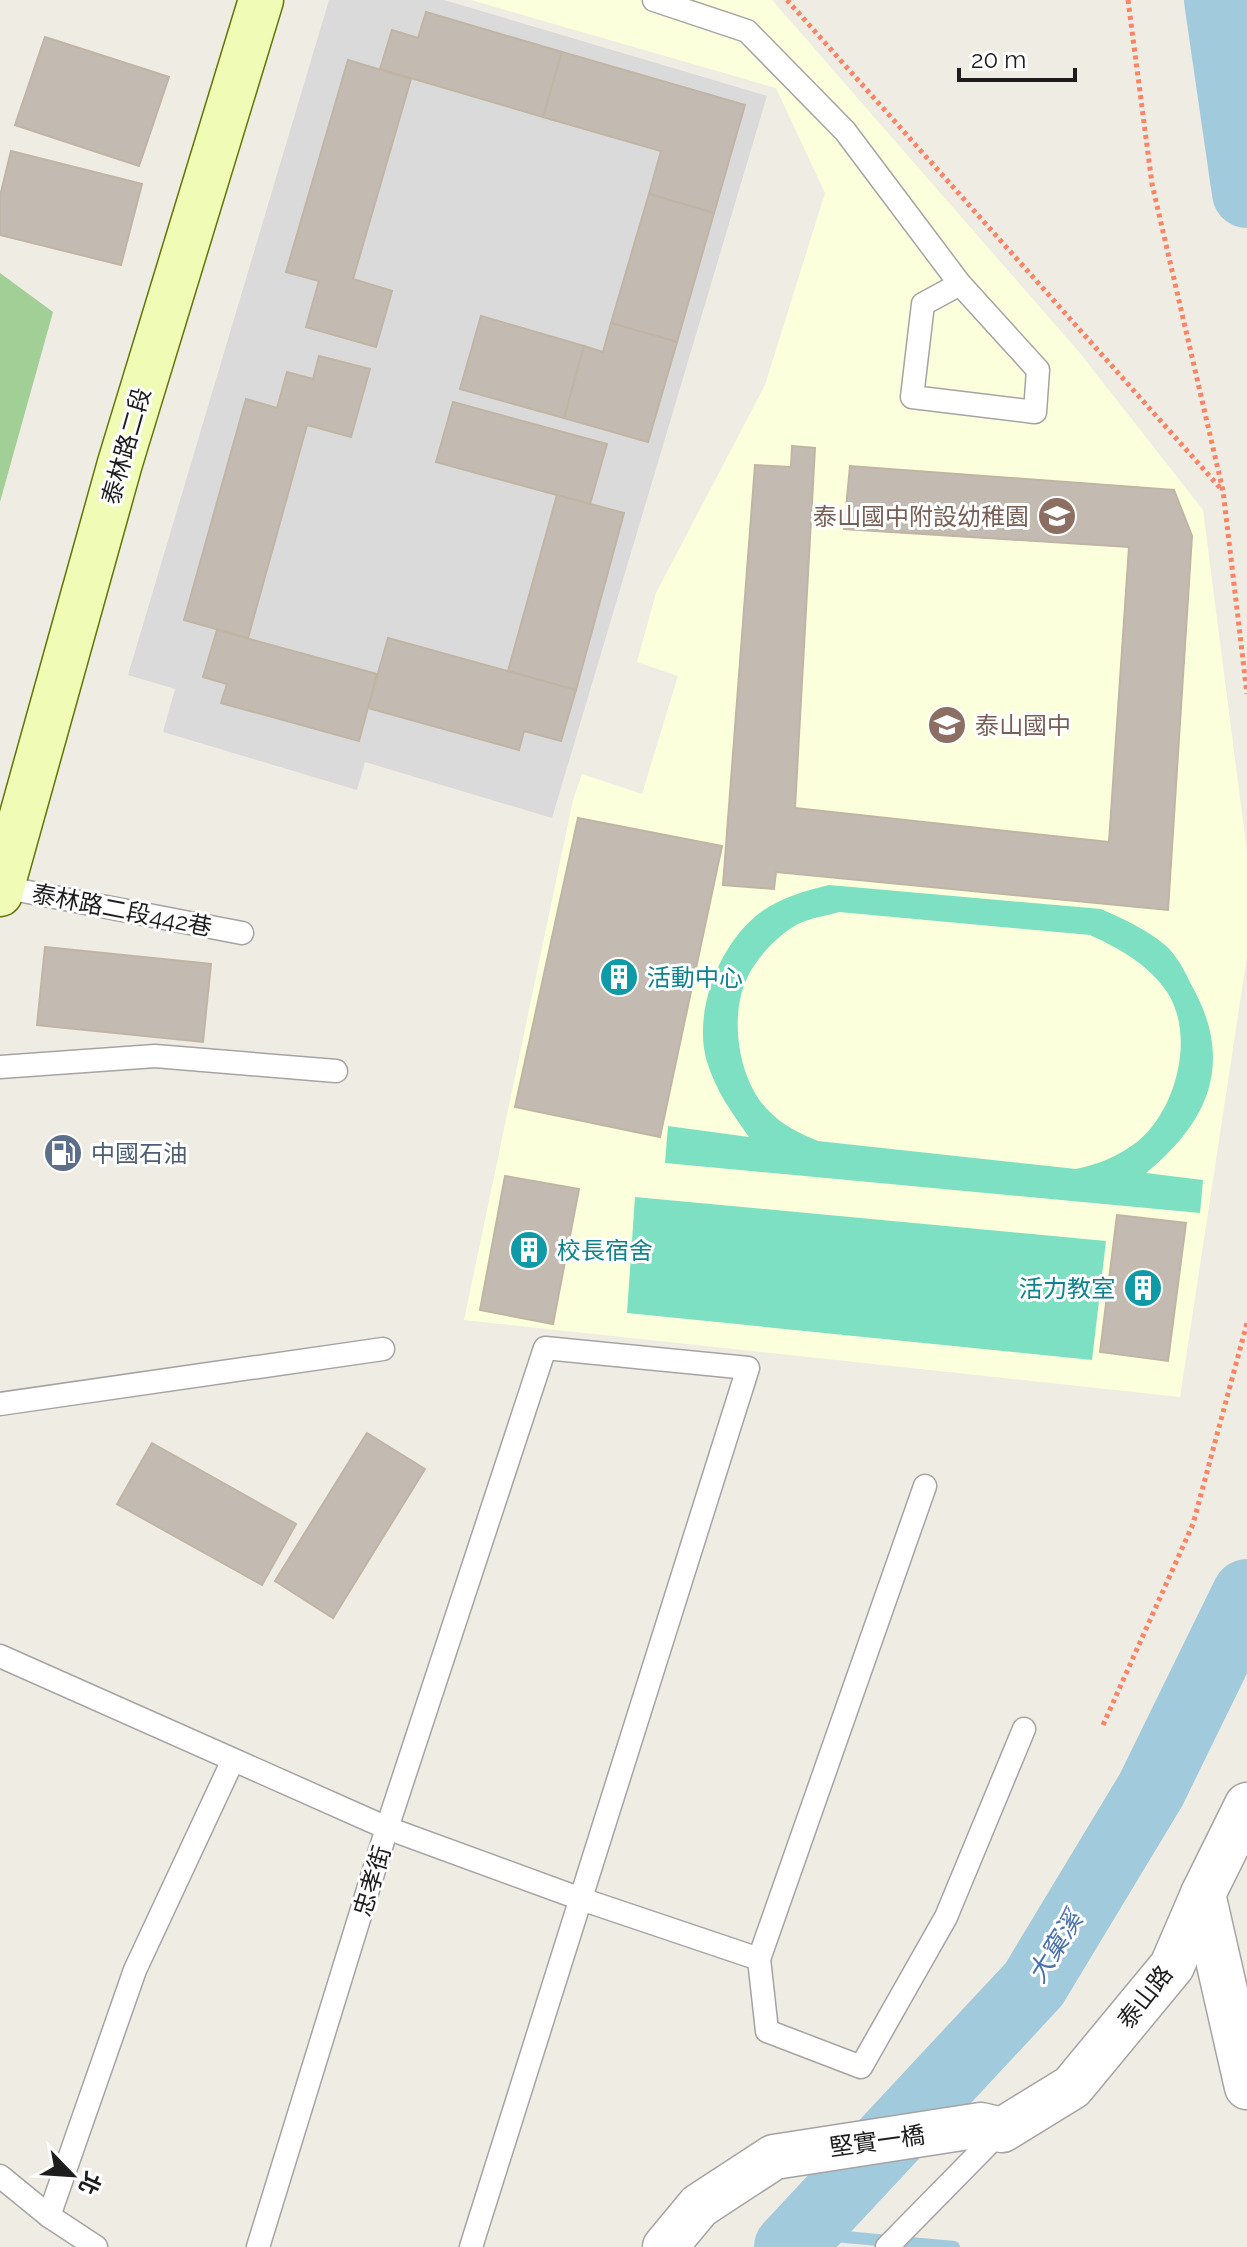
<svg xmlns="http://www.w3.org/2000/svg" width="1247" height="2247" font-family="Raleway,'Noto Sans TC',sans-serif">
  <rect width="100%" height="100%" fill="#efece3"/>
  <polygon fill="#dbdada" points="329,0 444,0 767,96 552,818 365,762 357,790 163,732 175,689 128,675"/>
  <polygon fill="#fcffdb" points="471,0 772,0 1079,352 1203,510 1247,852 1247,956 1180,1397 464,1320 573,800 582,774 642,794 678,676 637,662 656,593 765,385 825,193 776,88"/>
  <polygon fill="#a2cf96" points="0,273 53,312 0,502"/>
  <g fill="#7ee0c3" fill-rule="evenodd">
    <path d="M829,885L1101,909C1123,919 1146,929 1165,945C1177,955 1185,972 1192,986C1234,1061 1210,1121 1146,1173L1203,1180L1200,1213L665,1163L668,1126L749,1137C732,1113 716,1091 707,1062C692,1012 720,942 761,912C782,897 805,891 829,885ZM839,912L1090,935C1120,949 1148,964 1167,992C1196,1036 1176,1111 1137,1142C1117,1157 1099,1164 1076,1169L818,1141C801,1134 784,1126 771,1113C738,1084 728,1015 748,976C758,956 778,935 798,924C810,918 826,916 839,912Z"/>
    <polygon points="635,1197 1106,1241 1092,1360 627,1313"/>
  </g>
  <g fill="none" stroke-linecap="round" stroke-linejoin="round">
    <polyline stroke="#a2cadd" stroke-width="12" points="802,2233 954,2247"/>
    <g stroke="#a2cadd" stroke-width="70">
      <polyline points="1219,0 1247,193"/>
      <polyline points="789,2247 1034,1984 1151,1790 1247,1594"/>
    </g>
  </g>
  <g fill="#c3bbb2" stroke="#c0b4a5" stroke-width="2">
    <polygon points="426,12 562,52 543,117 380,69 392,30 418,38"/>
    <polygon points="45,37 169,77 139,166 15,125"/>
    <polygon points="562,52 745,105 714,213 649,194 661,151 543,117"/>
    <polygon points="348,60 411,79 353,279 392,291 376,347 306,327 319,281 286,272"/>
    <polygon points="11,151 142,184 121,265 0,235 0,196"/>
    <polygon points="649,194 714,213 677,342 611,323"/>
    <polygon points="481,316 584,346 564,418 460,389"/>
    <polygon points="611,323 677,342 648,442 564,418 584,346 603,352"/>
    <polygon points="319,356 370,369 351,437 307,425 248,638 184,620 246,399 277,408 287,372 313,379"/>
    <polygon points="453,402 607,444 590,504 436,462"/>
    <polygon points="792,446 815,448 795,808 1109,842 1129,547 844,529 850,466 1174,490 1192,536 1168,910 776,872 774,889 723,885 755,465 791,467"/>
    <polygon points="557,495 624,513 576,690 508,671"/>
    <polygon points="217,630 377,674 359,741 221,703 227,684 203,677"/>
    <polygon points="388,638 576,690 561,741 524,731 519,750 368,708"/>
    <polygon points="578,818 722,846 660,1137 515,1107"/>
    <polygon points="45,947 211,964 203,1042 37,1025"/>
    <polygon points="505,1176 579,1189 553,1324 480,1310"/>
    <polygon points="1117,1215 1186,1223 1168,1361 1100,1352"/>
    <polygon points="367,1433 425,1469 333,1618 275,1581"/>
    <polygon points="152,1443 296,1524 262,1585 117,1504"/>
  </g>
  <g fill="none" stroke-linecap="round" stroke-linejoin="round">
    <defs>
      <g id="service">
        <polyline points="654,0 747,31 845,131 960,284 1038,370 1035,412 912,397 923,304 960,284"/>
        <polyline points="2,887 242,933"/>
        <polyline points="0,1067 155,1056 336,1071"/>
        <polyline points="0,1404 383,1349"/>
        <polyline points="0,1656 387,1828 258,2247"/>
        <polyline points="759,1959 925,1486"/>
        <polyline points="0,2176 49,2216 96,2247"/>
        <polyline points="49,2216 135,1970 233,1760"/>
        <polyline points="471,2247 748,1368 545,1348 387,1828 581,1899 759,1959 767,2031 861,2067 946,1917 1024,1729"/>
        <polyline points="887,2247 1002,2130"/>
      </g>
      <g id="minor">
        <polyline points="1203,1894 1247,2087"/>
        <polyline points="665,2247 699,2206 774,2157 981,2125 1002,2130 1072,2087 1172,1966 1203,1894 1247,1805"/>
      </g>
      <polyline id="secondary" points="0,894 120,463 261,0"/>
    </defs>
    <use href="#service" stroke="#a4a4a4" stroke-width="25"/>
    <use href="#minor" stroke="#a4a4a4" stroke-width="47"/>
    <use href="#secondary" stroke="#5e7603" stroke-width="47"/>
    <g stroke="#fc8466" stroke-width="5" stroke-dasharray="4 4" stroke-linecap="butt">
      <polyline points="787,0 1222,490"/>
      <polyline points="1128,0 1152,184 1223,491 1247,694"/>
      <polyline points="1103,1725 1193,1524 1247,1323"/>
    </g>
    <use href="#service" stroke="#fff" stroke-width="22"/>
    <use href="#minor" stroke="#fff" stroke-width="44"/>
    <use href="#secondary" stroke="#f0fbb5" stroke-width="44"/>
  </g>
  <defs>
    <symbol id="school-disc" viewBox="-11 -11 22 22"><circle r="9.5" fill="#8d6e63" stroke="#fff"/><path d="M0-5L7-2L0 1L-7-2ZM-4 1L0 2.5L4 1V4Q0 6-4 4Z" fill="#fff"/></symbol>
    <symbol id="building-disc" viewBox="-11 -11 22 22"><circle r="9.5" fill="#0f9aa8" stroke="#fff"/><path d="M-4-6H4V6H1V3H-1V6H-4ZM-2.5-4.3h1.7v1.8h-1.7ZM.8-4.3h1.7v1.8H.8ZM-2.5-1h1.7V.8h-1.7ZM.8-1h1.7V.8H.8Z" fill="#fff"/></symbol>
    <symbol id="fuel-disc" viewBox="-11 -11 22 22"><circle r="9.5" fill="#5c6f8a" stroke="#fff"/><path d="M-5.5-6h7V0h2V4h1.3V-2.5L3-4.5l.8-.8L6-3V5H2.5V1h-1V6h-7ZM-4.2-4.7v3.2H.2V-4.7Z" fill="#fff"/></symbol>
  </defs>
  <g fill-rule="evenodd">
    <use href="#school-disc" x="1035" y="494" width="44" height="44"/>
    <use href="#school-disc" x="925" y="703" width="44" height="44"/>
    <use href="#building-disc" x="597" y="955" width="44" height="44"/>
    <use href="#fuel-disc" x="41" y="1131" width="44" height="44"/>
    <use href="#building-disc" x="507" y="1228" width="44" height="44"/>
    <use href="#building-disc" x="1121" y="1266" width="44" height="44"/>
  </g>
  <g text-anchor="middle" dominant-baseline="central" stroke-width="6" stroke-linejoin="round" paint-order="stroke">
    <g font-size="24" fill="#1d1d1d" stroke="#fff">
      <text transform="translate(126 446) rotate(-74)">泰林路二段</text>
      <text transform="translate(122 910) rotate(11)">泰林路二段442巷</text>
      <text transform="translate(372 1881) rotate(-73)">忠孝街</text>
      <text transform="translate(1145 1997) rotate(-52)">泰山路</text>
      <text transform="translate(877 2141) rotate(-8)">堅實一橋</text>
    </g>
    <g font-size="24" fill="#785e54" stroke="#fff" text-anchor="end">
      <text x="1029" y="516">泰山國中附設幼稚園</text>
      <text x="975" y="725" text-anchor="start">泰山國中</text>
    </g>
    <g font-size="24" fill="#0d838f" stroke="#fff" text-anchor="start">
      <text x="647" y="977">活動中心</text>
      <text x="557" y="1250">校長宿舍</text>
      <text x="1115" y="1288" text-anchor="end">活力教室</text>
    </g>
    <g font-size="24" fill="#4e5e75" stroke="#fff" text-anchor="start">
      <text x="91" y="1153">中國石油</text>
    </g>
    <g font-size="26" font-style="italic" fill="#4871ae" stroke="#fff">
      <text transform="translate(1055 1947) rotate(-58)">大窠溪</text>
    </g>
  </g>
  <g transform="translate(72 2175) rotate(115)" stroke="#ffffff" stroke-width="6" paint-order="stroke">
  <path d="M0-6L14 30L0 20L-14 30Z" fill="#1d1d1d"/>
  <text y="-12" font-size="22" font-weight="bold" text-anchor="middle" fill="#1d1d1d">北</text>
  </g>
  <path d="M959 68v12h116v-12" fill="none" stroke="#1d1d1d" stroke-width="4"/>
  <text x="971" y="68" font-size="24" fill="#1d1d1d" stroke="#ffffff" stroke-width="6" paint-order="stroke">20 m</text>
</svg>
